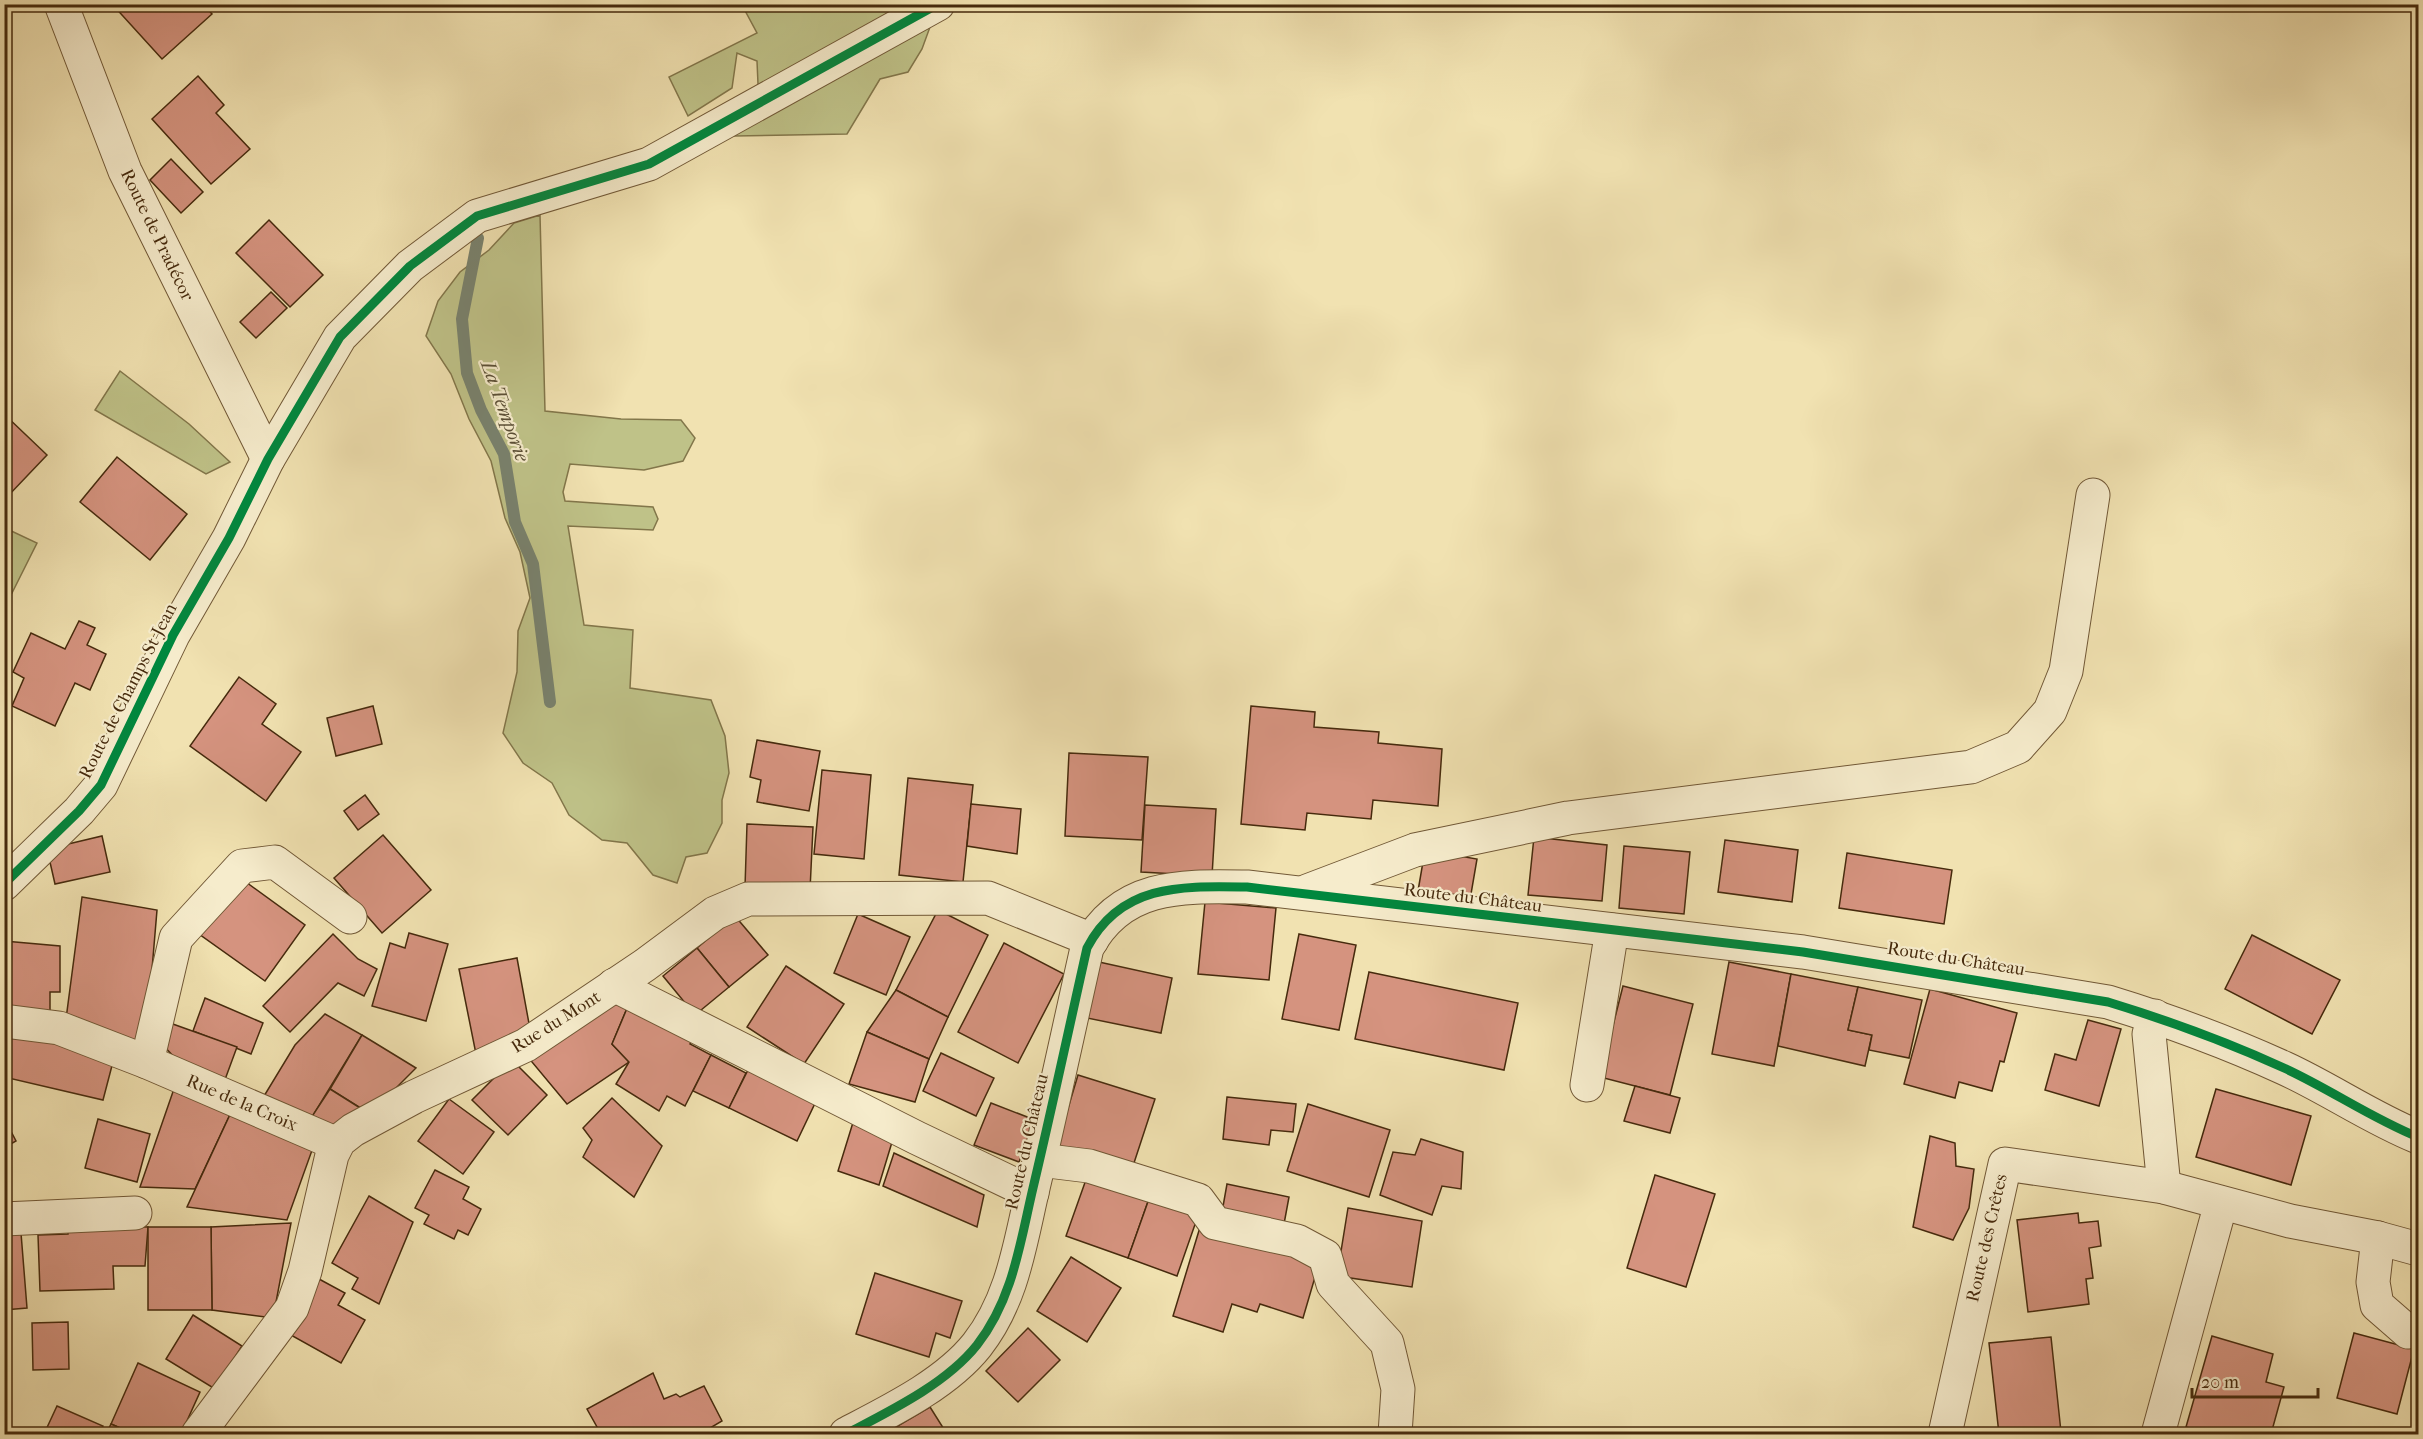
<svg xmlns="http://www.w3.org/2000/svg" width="2423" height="1439" font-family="'IM FELL French Canon',serif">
  <rect width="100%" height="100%" fill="#f1e2b1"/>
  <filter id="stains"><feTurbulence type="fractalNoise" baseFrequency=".00333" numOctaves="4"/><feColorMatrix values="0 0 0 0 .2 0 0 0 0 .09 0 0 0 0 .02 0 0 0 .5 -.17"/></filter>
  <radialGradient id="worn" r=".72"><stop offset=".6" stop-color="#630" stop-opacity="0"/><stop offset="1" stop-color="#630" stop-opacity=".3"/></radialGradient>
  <g fill="#bfc288" stroke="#82764a" stroke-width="1.5">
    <polygon points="742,5 938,5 922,49 908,72 880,79 847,134 735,136 758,84 757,61 737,53 732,88 688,116 669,77 757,33"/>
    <polygon points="540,215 545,411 621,419 681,420 695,438 683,461 644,470 570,464 563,492 565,501 653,507 658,519 653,530 568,526 584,625 633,630 630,688 711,700 725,736 729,773 722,800 722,823 707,853 686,857 677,883 653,875 627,843 602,840 569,815 552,783 523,763 503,733 517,672 518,631 530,598 520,552 505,518 491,461 469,419 451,374 426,336 438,301 460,272 489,250 514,223"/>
    <polygon points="120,371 189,424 230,462 206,474 95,410"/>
    <polygon points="5,528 37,543 5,607"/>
  </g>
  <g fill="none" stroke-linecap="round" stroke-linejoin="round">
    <polyline stroke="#79826e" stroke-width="12" points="478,238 462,319 467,373 481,410 504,454 515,522 533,564 550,702"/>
  </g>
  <g fill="#d5937f" stroke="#462a0d" stroke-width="1.5">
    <polygon points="112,4 203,4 212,14 162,59"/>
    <polygon points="198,76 224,105 216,113 250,149 211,184 152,119"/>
    <polygon points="171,159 203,192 181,213 150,180"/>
    <polygon points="269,220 323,275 290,307 236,253"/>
    <polygon points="271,292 287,308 256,338 240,322"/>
    <polygon points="4,414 47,455 8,496 4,492"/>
    <polygon points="117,457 187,514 150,560 80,502"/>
    <polygon points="79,621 95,628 87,645 106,654 90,690 75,683 55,726 12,706 24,678 13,672 31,633 65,649"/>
    <polygon points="239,677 276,704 262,724 301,752 266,801 190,746"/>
    <polygon points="373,706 382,744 336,756 327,718"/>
    <polygon points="1251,706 1315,712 1314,727 1379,732 1378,743 1442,749 1438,806 1373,800 1371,819 1307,813 1305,830 1241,824"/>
    <polygon points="757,740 820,751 809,811 757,802 761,780 750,777"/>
    <polygon points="1069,753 1148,757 1142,840 1065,836"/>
    <polygon points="822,770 871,775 864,859 814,854"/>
    <polygon points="908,778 973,785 963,882 899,875"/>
    <polygon points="365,795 379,814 358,830 344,811"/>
    <polygon points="971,804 1021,809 1017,854 967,846"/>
    <polygon points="1145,805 1216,809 1212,876 1141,872"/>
    <polygon points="747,824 813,827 810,890 745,887"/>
    <polygon points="383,835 431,890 382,933 334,878"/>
    <polygon points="102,836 110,872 55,884 47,849"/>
    <polygon points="1534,837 1607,845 1602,901 1528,895"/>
    <polygon points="1725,840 1798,850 1792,902 1718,892"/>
    <polygon points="1624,846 1690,852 1684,914 1619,908"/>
    <polygon points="1425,850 1477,859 1470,900 1418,891"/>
    <polygon points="1847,853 1952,870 1944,924 1839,908"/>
    <polygon points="239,877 305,925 265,981 199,934"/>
    <polygon points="82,897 157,910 150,993 134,1045 66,1019"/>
    <polygon points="1205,902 1276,908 1269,980 1198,974"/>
    <polygon points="938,910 988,935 948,1017 896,990"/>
    <polygon points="858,914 910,937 886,995 834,973"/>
    <polygon points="735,916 768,955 729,987 697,948"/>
    <polygon points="409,933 448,944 426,1021 372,1006 390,943 405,948"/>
    <polygon points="333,934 358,959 377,969 364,996 338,983 290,1032 263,1006"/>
    <polygon points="1299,934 1356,945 1339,1030 1282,1019"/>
    <polygon points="2252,935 2340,980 2312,1034 2225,989"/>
    <polygon points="4,941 60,946 60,992 50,992 50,1013 4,1008"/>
    <polygon points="1004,943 1064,974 1018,1063 958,1032"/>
    <polygon points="697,948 729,987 695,1015 663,976"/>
    <polygon points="517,958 530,1029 477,1059 459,969"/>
    <polygon points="1099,962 1172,978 1161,1033 1087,1018"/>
    <polygon points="1729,962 1791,974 1774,1066 1712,1054"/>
    <polygon points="786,966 844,1004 804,1064 747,1027"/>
    <polygon points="1369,972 1518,1003 1504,1070 1355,1039"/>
    <polygon points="1791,974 1858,987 1848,1030 1872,1035 1865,1066 1778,1046"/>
    <polygon points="1623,986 1693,1004 1670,1095 1600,1077"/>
    <polygon points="1858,987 1922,1000 1909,1058 1869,1050 1872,1035 1848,1030"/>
    <polygon points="1930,989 2017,1013 2004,1062 2000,1061 1992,1091 1959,1082 1955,1098 1904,1084"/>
    <polygon points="896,990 948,1017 929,1059 867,1032"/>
    <polygon points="205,998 263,1023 251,1054 193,1031"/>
    <polygon points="606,1003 628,1006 612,1044 629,1062 567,1104 527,1056"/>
    <polygon points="628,1006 694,1036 690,1044 711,1055 685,1106 667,1096 659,1111 616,1084 629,1062 612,1044"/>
    <polygon points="325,1014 362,1035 306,1127 261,1101 295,1045"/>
    <polygon points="2088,1020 2121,1029 2099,1106 2045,1090 2055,1054 2076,1060"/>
    <polygon points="170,1023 237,1047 223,1085 189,1073 162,1044"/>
    <polygon points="867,1032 929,1059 915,1102 849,1084"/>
    <polygon points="4,1033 60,1038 114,1058 103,1100 4,1077"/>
    <polygon points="362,1035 416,1068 370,1114 330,1089"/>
    <polygon points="941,1053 994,1078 976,1116 923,1091"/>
    <polygon points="711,1055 746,1073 729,1108 693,1091"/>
    <polygon points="512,1060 547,1095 508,1135 472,1100"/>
    <polygon points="751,1064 818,1097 797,1141 729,1108"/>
    <polygon points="1078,1075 1155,1099 1132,1169 1057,1145"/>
    <polygon points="176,1083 234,1106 195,1189 140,1187"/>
    <polygon points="1635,1086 1680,1098 1670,1133 1624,1121"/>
    <polygon points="330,1089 365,1111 322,1130 309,1121"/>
    <polygon points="2216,1089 2311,1116 2291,1185 2196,1157"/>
    <polygon points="1227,1097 1296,1104 1293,1132 1271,1130 1269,1145 1223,1139"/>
    <polygon points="612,1098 662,1146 634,1197 583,1157 592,1140 583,1128"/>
    <polygon points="449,1099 494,1132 463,1174 418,1141"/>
    <polygon points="991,1103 1035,1120 1019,1162 974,1145"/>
    <polygon points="1308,1104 1390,1130 1369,1197 1287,1171"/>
    <polygon points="234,1106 315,1142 287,1220 187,1207"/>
    <polygon points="855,1116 896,1129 879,1185 838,1171"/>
    <polygon points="4,1118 16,1141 4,1148"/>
    <polygon points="98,1119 150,1134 137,1182 85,1168"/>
    <polygon points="1930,1136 1955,1143 1956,1166 1974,1169 1969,1208 1953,1240 1913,1227"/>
    <polygon points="1421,1139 1463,1152 1461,1189 1442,1186 1432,1215 1380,1195 1393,1152 1415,1155"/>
    <polygon points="894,1153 984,1195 977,1227 883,1186"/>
    <polygon points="435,1170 469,1187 463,1199 481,1209 468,1235 458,1230 454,1239 424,1224 429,1215 415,1208"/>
    <polygon points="1088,1174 1150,1196 1128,1258 1066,1236"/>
    <polygon points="1655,1175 1715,1194 1686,1287 1627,1268"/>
    <polygon points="1227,1184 1289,1197 1284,1224 1222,1212"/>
    <polygon points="369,1196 413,1222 379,1304 352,1289 358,1278 332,1263"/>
    <polygon points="1150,1196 1199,1213 1177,1276 1128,1258"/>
    <polygon points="1348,1208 1422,1221 1412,1287 1337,1276"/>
    <polygon points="2078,1213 2079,1223 2098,1221 2101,1246 2089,1248 2093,1278 2086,1279 2089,1304 2028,1312 2017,1220"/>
    <polygon points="291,1223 273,1318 212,1310 211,1227"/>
    <polygon points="1201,1224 1320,1260 1303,1318 1260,1304 1257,1312 1232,1304 1223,1332 1173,1316"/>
    <polygon points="68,1225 148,1227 145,1266 113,1266 114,1289 40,1291 38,1235 68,1234"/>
    <polygon points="148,1227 211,1227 212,1310 148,1310"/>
    <polygon points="21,1233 27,1308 4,1310 4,1234"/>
    <polygon points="1071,1257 1121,1288 1087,1342 1037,1311"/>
    <polygon points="875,1273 962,1301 950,1338 936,1333 929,1357 856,1334"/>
    <polygon points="319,1279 345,1293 338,1305 365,1320 341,1363 289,1334"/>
    <polygon points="193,1315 242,1346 215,1389 166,1359"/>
    <polygon points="68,1322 69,1369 33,1370 32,1323"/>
    <polygon points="1028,1328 1060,1360 1018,1402 986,1371"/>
    <polygon points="2354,1333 2414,1349 2397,1414 2337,1398"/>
    <polygon points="2212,1336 2273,1354 2266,1382 2284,1387 2271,1434 2212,1434 2186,1427"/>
    <polygon points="2051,1337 2061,1432 1999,1434 1989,1343"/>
    <polygon points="138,1363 200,1392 181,1434 134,1434 111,1424"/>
    <polygon points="653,1373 664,1399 676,1394 680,1397 704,1386 722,1421 700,1434 601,1434 587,1409"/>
    <polygon points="57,1406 103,1426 99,1434 44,1434"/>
    <polygon points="930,1407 947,1434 884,1434"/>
    <polygon points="111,1424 134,1434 106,1434"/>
  </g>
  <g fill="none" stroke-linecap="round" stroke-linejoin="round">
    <defs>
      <g id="minor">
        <polyline points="61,4 125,171 268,459"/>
        <polyline points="4,884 79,811 101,785 173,635 229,538 268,459 340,337 410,266 477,216 649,164 938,4"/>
        <polyline points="1307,891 1415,850 1568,818 1971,767 2018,747 2050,711 2066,671 2093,495"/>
        <polyline points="614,985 917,1138 1032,1193"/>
        <polyline points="2155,1016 2149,1034 2164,1187"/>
        <polyline points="4,1021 59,1028 147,1062 337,1144"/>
        <polyline points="147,1062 176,938 242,866 275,862 350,917"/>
        <polyline points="1587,1085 1612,930"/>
        <polyline points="1040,1160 1089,1166 1198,1200 1215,1223 1297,1241 1325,1256 1333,1284 1387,1343 1398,1389 1395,1434"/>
        <polyline points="4,1219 135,1213"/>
        <polyline points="2378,1238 2373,1282 2377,1305 2408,1332"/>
        <polyline points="198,1434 292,1308 305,1271 332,1155 339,1141 353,1130 414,1097 526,1045 645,965 715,913 748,899 988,898 1092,940"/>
        <path d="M846,1434C890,1411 946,1384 977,1345C1013,1299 1020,1243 1033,1188C1052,1108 1069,1028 1087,948C1121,883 1183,886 1247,887L1803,952L2108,1002C2167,1020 2227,1042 2284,1068C2330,1089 2371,1118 2418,1137"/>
        <polyline points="1945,1434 2005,1164 2164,1187 2290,1221 2378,1238 2418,1249"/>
        <polyline points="2158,1434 2221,1203"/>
      </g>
    </defs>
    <use href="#minor" stroke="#715836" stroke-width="35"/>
    <use href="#minor" stroke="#f6eccc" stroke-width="33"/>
    <defs>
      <g id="cycleway">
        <polyline points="4,884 79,811 101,785 173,635 229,538 268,459 340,337 410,266 477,216 649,164 938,4"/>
        <path d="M846,1434C890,1411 946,1384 977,1345C1013,1299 1020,1243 1033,1188C1052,1108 1069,1028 1087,948C1121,883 1183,886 1247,887L1803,952L2108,1002C2167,1020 2227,1042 2284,1068C2330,1089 2371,1118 2418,1137"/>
      </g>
    </defs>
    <use href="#cycleway" stroke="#f6eccc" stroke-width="13"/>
    <use href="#cycleway" stroke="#00873e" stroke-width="9"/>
  </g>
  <g text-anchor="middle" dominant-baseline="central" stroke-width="4.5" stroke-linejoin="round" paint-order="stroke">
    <g font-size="18" fill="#462a0d" stroke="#f6eccc">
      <text transform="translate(157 235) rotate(64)">Route de Pradécor</text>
      <text transform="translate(128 691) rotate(-63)">Route de Champs St-Jean</text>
      <text transform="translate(1473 898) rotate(7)">Route du Château</text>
      <text transform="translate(1956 959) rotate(9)">Route du Château</text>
      <text transform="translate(556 1022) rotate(-32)">Rue du Mont</text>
      <text transform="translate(242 1103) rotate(23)">Rue de la Croix</text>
      <text transform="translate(1027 1142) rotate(-77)">Route du Château</text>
      <text transform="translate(1987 1238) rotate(-77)">Route des Crêtes</text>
    </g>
    <g font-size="20" font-style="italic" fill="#5b4f36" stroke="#f6eccc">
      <text transform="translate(505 411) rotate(70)">La Temporie</text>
    </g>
  </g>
  <rect width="2423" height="1439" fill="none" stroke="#f1e2b1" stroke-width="24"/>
  <rect x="6" y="6" width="2411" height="1427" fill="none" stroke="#462a0d" stroke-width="3"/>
  <rect x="12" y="12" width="2399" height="1415" fill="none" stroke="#462a0d" stroke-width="1.5"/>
  <path d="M2192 1388v9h126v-9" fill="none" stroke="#462a0d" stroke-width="3"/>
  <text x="2201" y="1388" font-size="18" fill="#462a0d" stroke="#f6eccc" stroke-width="4.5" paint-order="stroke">20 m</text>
  <rect width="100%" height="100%" filter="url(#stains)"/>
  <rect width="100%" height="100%" fill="url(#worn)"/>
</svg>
